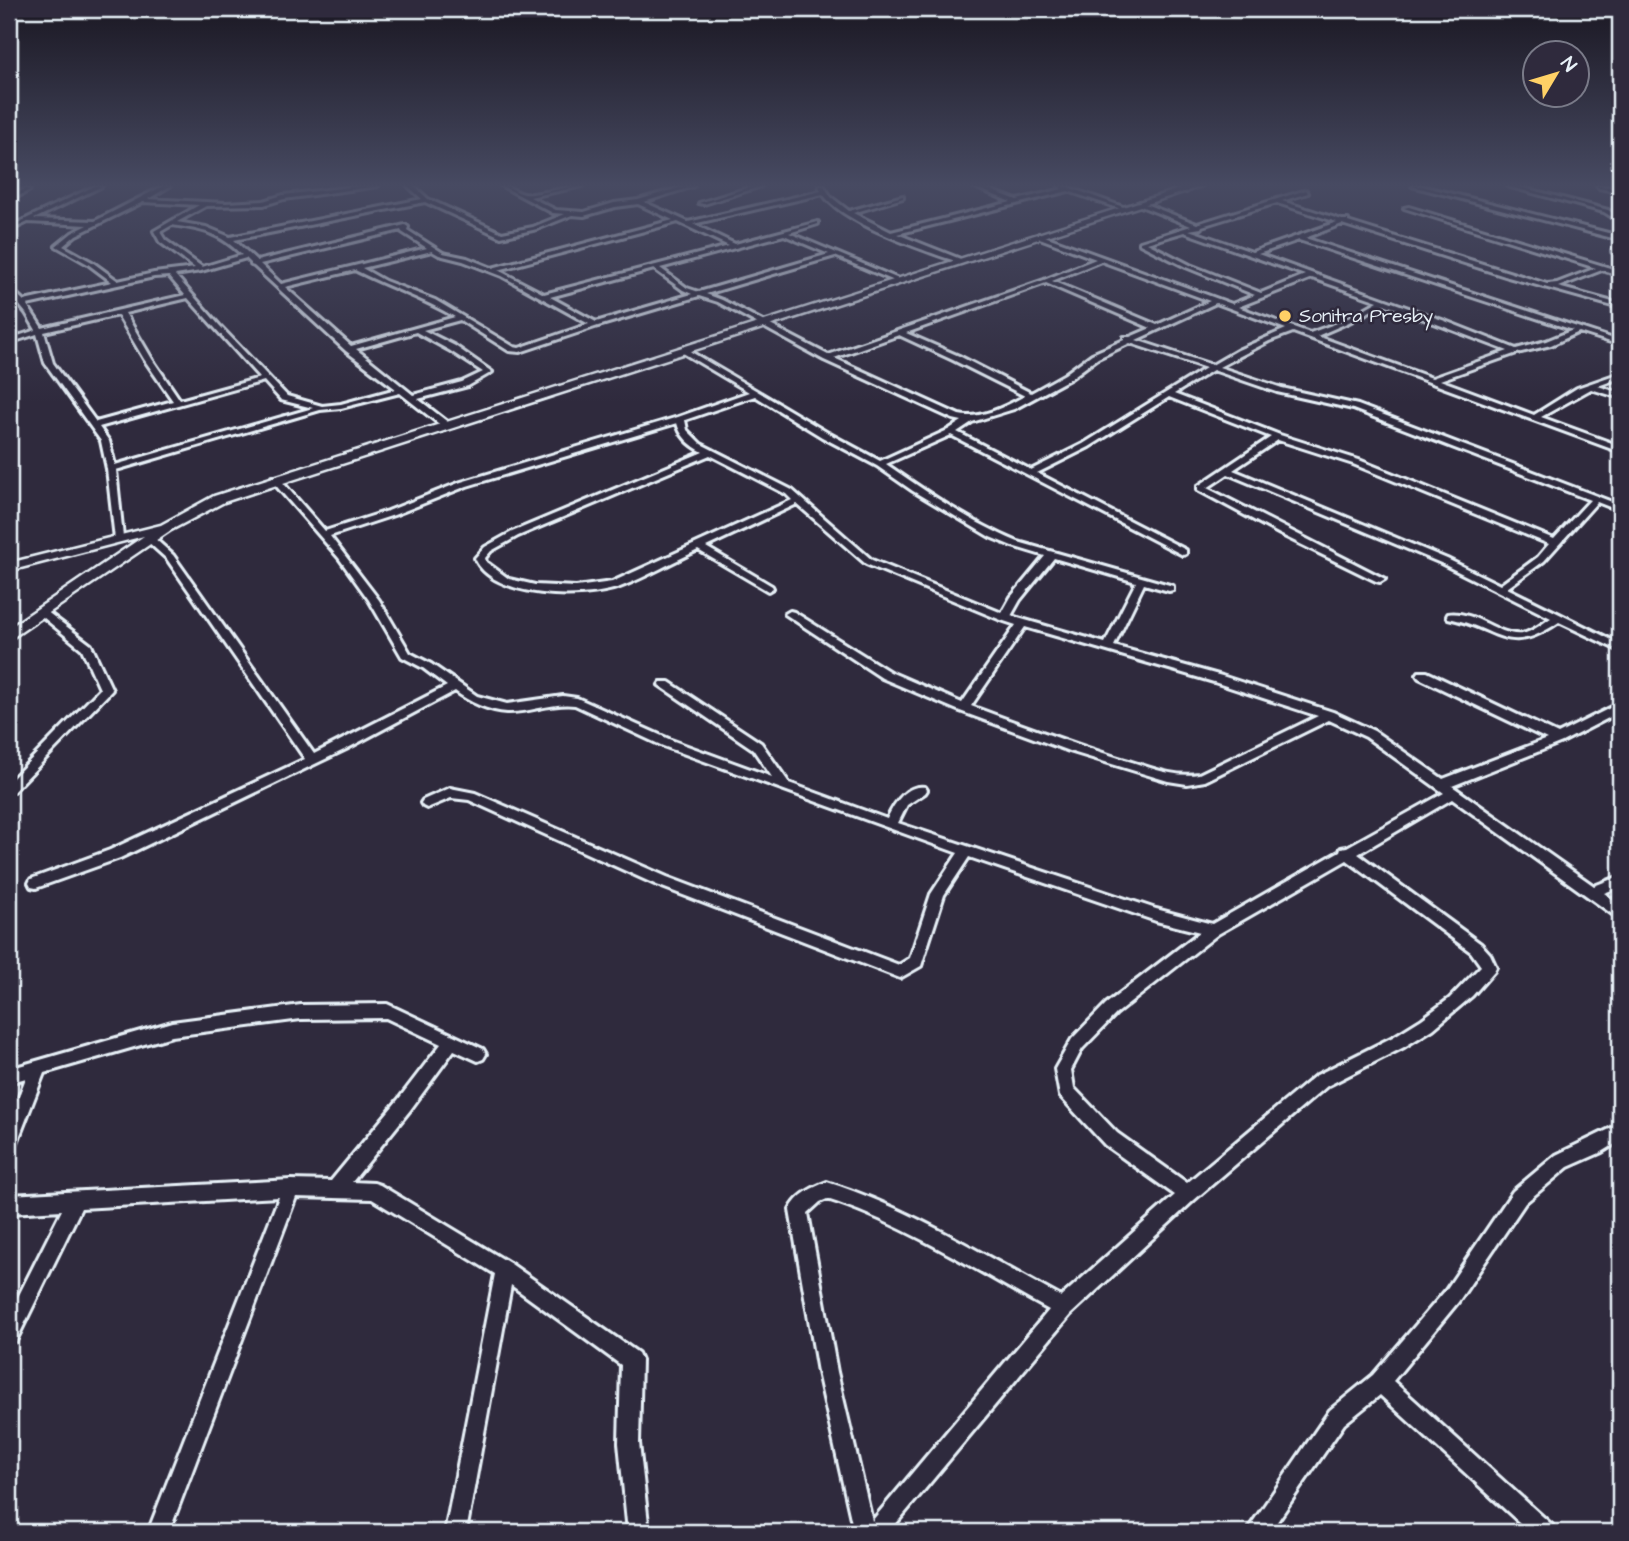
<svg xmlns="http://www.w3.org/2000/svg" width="1629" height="1541" font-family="'Architects Daughter',sans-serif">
  <rect width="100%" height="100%" fill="#2f2a3d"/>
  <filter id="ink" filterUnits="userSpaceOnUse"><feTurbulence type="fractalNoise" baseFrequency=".0143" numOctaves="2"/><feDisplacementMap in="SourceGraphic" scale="14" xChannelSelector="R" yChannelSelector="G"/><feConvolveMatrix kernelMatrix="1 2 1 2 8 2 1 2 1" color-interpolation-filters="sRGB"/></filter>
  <g filter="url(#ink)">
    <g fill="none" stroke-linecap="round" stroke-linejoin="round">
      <defs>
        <g id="street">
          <path d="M95,186H102L34,219L95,221L163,186H170L148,199L226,203L263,201L283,195L358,186H378L284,199L264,205L206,206L177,222L206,227L230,237L422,199L408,186H414L428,199L502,233L533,227L565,214L553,213L502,186C511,186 515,192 524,194C533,196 568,186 582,186L530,197L556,210L584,212L614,203L638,200L685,186H694L644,202L688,222L821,191L819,186H824L831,197L849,211L903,196V198L853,213L891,232L1011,202L972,186H980L1017,200L1062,189L1059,186H1065L1129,209L1124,210L1068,191L897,234L963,260L961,263C926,251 843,224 823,194L693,224L735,244L818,222V224L789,233L901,280V282H897L835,256L706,294L722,300L828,355L1044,280L1096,259L1037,237L1039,234L1232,304L1255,295L1186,267L1140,244V242L1191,226L1138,205L1140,202L1197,224L1306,190L1308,193L1282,201L1342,220H1348V222L1547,284L1557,283L1596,268L1404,208L1409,207L1620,271V275L1602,270L1558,287L1620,304V308L1508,277L1342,224L1305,238L1620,341V345L1579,332L1551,345L1517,353L1440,380L1534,415L1577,388L1620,373V378L1598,386L1620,393V398L1591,389L1541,417L1620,446V452L1293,332L1269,341L1219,367L1282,388L1358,405L1620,505V511L1597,502L1544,561L1507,588L1620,644V651L1559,622C1506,658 1500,628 1448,618L1447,616L1448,614C1476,610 1498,637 1522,634C1532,632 1542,624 1551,618L1441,563L1228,474L1207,488L1385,579L1380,582L1376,581L1280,534L1198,490V486L1271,437L1169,397L1089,447L1037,473L1186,550V554L1183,555L951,435L886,464C928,493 972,523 1018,542L1173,586V590L1169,591L1144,584L1114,646L1222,676L1333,712L1374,731L1443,779L1547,739L1419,678L1417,675L1419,672H1427L1558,734L1620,703V712L1562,742L1452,786L1594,886L1620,876V887L1604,893L1620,905V917L1615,916L1452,799L1358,854L1481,944L1490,954L1496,967L1494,971L1472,996L1433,1029L1404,1047L1327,1086L1194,1200L1070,1315L889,1532H854L818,1372L790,1210C797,1195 813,1187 827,1182C910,1208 985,1256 1061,1297L1175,1195L1105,1145L1060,1096L1055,1069L1072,1039L1106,1004L1200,932L1156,921L969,857L944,895L921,966L900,978L657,885L469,800L451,798L427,808L423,806L421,803L423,800L450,788L475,793L667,877L899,965L910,958L931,894L958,853L663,746L575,705C551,702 529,713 507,712C489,711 469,702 455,691L346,749L120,858L36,888L31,887L29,883L31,879L110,850L305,759L167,559L147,541V537H153L173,555L314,754L447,686L423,668L402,657L369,600L339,558L272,481V477H278L325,531L388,511L461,482L678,417L749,392L683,353V349H686L828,433L880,461L948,430L962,421L953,419L824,360L718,302L699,296L598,326L520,352L509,351L460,320L423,330L455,346L492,372L468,386L418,399L449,423V427H443L400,393L341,408L320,410L116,470L123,537L121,539H115L107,469L101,441L45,363L37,334L9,343V339L36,330L26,313L9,292V287L24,301L112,282L88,264L56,246L72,233L88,225L28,222L9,231V227ZM143,202L199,205L154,231L160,242L195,268L154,273L118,281L92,262L63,246L76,235ZM425,202L501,237L537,229L572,215L584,216L615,207L638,204L673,220L492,268L467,258L443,253L407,230L408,227L405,225L257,261L234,240ZM1277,203L1337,222L1252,252L1189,230L1201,228L1202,226ZM678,222L729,246L544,294L498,270ZM172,225C204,230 218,232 242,255L202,267L165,240L160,232ZM401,230L402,232L427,248L281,284L260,264ZM1184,232L1305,275L1261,293L1190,265L1147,243ZM784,235L829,254L699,292L687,288L660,268ZM1299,240L1573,330L1546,341L1516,349L1445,321L1258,254ZM432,251L439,255L463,261L502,276L589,324L519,348L514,347L435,300L385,281L362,268ZM246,258L251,263V265L254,266L346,351L396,389L341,404L322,406L287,396L219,325L175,275L201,271ZM1101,261L1210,301L1157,325L1052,281ZM654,269L683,290L692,294L596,322L550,297ZM355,270C388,287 423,298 455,317L351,346L285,287ZM169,276L185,295L42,328L27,305L154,277ZM1312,278L1378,301L1343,321L1310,333L1238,307ZM1046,283L1151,328L1130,337H1124V340L1092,354L1065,374L1031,393L959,356L906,333ZM188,298L260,378L180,400L152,359L125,313ZM1216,303L1286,329L1238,350L1212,365L1136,340ZM1384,304L1508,351L1432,378L1317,336L1347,323ZM118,315L144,359L173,401L96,422L53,363L44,332ZM416,332L449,350L483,372L462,382L413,395L356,349ZM899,335L953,360L1025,396C1006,406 980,420 959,415L834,358ZM1130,343L1206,368L1083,444L1031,470L957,432L972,422L1014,409L1071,378L1098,358ZM1213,370L1277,392L1353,409L1590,500L1554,539L1359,460L1280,435L1174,394ZM264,381L281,400L313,408L115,465L109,441L99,427ZM755,396L822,437L877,466L913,491L990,537L1012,546L1045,556L1011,597L1002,613L872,560L792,490L701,444L687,430L685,420ZM677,423C680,436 691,446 703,452L512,532L485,547L475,558C492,599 584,600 620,587C646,577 672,562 698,550L768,591L773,588L772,586L706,547L797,504L866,564L1001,620L1016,625L962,703L890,672L794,612L790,611L785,614L882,678L960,711L1069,751L1168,781L1187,784L1205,781L1329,720L1366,737L1444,793L1347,847L1341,848L1340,851L1212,924L1156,909L898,823L907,805L925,793L927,790L925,787C906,784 894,804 887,819L789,783L761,743L669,682H661L659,685L753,749L772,777L671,740L577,698L563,696L507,704L477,696L431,664L410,653L379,600L330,536L394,515L467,486ZM1278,440L1353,464L1549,544L1538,557L1500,585L1447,559L1233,470ZM710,455L786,494L792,500L612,582L576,587L535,585L509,579L486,562L485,558L491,551L518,536ZM1054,558L1136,582L1105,643L1011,616L1020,600ZM1025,627L1214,682L1318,716L1199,774C1173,778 1149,767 1125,760C1073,744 1022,725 971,706ZM1347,860L1471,952L1481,966L1449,999L1422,1019L1393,1037L1315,1076L1187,1183L1117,1133L1074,1088L1071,1070L1082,1049L1116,1014L1218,934ZM827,1199C903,1223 979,1272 1049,1310L872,1521L837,1372L808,1213L820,1202Z"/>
          <polygon points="753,186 762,186 704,204 699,203"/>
          <polygon points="1170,186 1180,186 1189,190 1186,192"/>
          <polygon points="1412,186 1422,186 1620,236 1620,240"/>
          <polygon points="1507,186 1517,186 1608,210 1620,218 1620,222 1604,212"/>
          <polygon points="1597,186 1620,188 1620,192 1599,188"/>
          <polygon points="25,189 30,190 9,201 9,197"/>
          <polygon points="1620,243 1618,250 1620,251 1620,255 1612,252 1612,250"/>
          <polygon points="42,608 91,645 112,690 13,792 9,793 9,782 100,689 82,649 38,613 38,609"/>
          <polygon points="387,1004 483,1049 486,1054 483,1059 478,1061 454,1050 410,1110 352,1182 374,1183 380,1185 511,1264 638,1353 641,1360 639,1443 649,1532 628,1532 619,1443 621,1365 511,1285 466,1532 445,1532 495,1274 372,1199 296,1197 169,1532 148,1532 279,1197 81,1208 16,1341 9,1343 9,1315 62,1210 9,1213 9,1195 291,1180 331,1181 398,1100 441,1044 386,1018 301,1019 172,1036 44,1073 15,1148 9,1150 9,1122 26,1078 9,1083 9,1069 172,1022 301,1005"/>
          <polygon points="1620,1124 1620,1141 1602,1152 1568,1167 1525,1203 1458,1302 1393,1381 1552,1525 1555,1532 1530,1532 1380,1395 1344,1424 1270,1532 1248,1532 1251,1525 1330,1410 1373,1375 1446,1290 1513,1191 1556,1155"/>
        </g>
        <polygon id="secondary" points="1189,186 1202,186 224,502 171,530 9,640 9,628 144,536 9,571 9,563 161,525 214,496"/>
      </defs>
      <use href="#street" stroke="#e8f1f8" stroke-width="6"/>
      <use href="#secondary" stroke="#e8f1f8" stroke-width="5"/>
      <use href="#street" fill="#2f2a3d" fill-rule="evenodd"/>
      <use href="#secondary" fill="#2f2a3d" fill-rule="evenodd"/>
    </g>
  </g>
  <linearGradient id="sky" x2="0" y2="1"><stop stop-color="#1a1722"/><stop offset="0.46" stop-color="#474a62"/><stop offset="1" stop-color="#474a62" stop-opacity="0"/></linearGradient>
  <rect width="1629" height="402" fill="url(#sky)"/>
  <circle fill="#ffd166" stroke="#2f2a3d" stroke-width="2.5" cx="1285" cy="316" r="7"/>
  <g text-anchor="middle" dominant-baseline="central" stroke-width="5" stroke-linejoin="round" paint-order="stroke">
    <g font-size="19" fill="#e8f1f8" stroke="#2f2a3d" text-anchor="start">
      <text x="1299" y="316">Sonitra Presby</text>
    </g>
  </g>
  <rect width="1629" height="1541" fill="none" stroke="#2f2a3d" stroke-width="35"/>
  <rect x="18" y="18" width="1594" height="1506" fill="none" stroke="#e8f1f8" stroke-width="2.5" filter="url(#ink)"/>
  <g transform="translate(1556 74) rotate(52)"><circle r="33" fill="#2f2a3d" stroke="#797a88" stroke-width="2"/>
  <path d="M0-5L12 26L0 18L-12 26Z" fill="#ffd166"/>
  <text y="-10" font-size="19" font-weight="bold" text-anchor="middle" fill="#e8f1f8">N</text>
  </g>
</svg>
